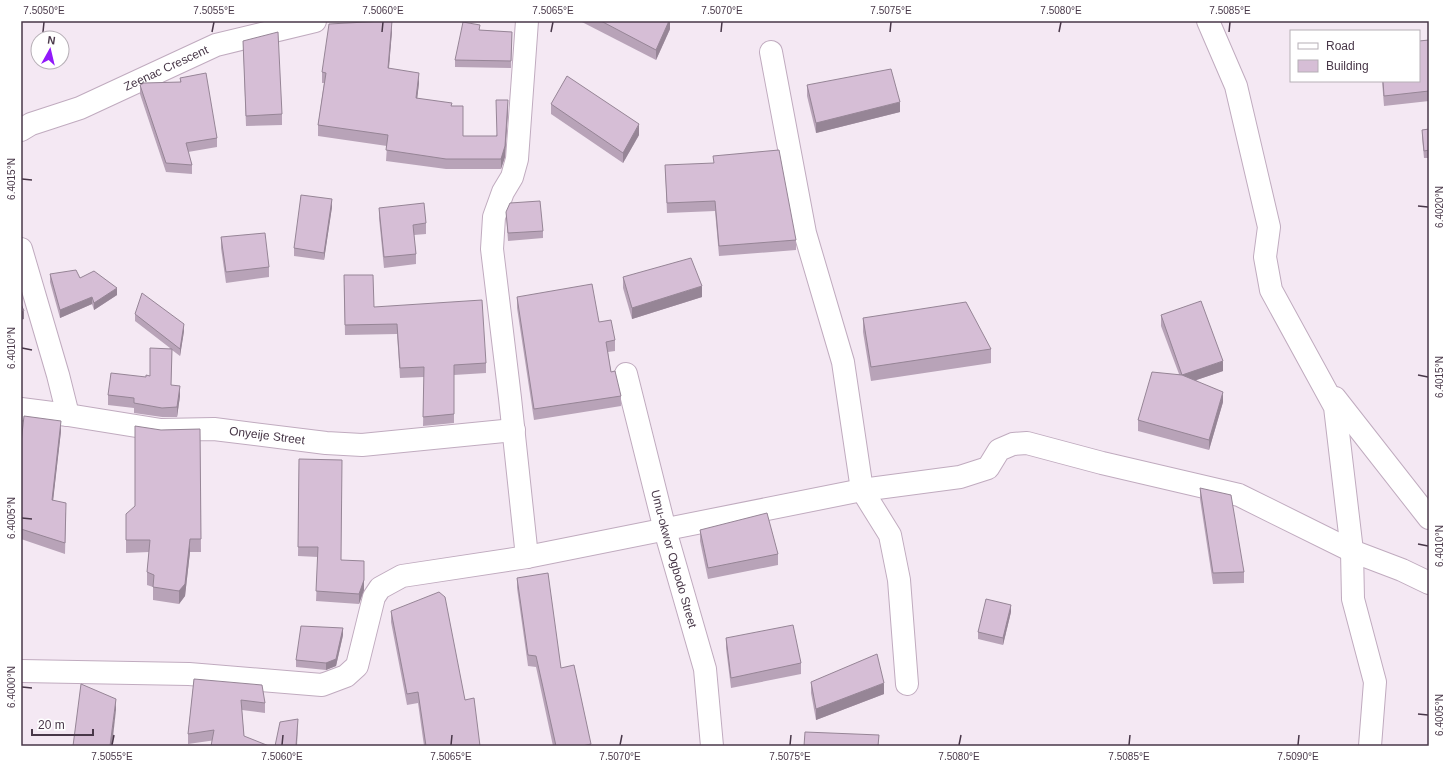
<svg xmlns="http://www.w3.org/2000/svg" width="1450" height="767" font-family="Helvetica,sans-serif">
  <rect width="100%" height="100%" fill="#f4e8f3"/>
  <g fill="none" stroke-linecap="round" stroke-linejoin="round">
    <defs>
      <g id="street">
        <polyline points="527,21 517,159 512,177 503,192 494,217 492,249 510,398 527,557"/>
        <polyline points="1208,21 1236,86 1269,227 1265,257 1271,290 1335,407 1352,551 1353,599 1375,682 1370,746"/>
        <polyline points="771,52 805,233 843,362 862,490 890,535 899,580 907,684"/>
        <path id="s1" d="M21,130L31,124L80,108L216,45L315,21"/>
        <polyline points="21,249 58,375 68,415"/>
        <path id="s2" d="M626,374L665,530L705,669L712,746"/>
        <polyline points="1335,398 1429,518"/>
        <path id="s3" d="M21,409L68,415L161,430L214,429L326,443L362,445L514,430"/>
        <polyline points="21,671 189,674 322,685 346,676 357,666 374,597 380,588 402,576 527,557 862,490 960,477 988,468 999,450 1013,444 1027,443 1102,463 1239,495 1352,551 1402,570 1429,583"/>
      </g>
    </defs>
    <use href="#street" stroke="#c0abbf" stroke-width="24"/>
    <use href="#street" stroke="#fff" stroke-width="22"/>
  </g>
  <g fill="#b8a3b8">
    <polygon points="580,21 670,21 670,29 656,60"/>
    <polygon points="480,30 512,32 511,68 455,67 455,60"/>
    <polygon points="392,31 389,68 419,83 417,98 452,106 463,136 496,136 508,110 505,157 501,169 446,169 386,161 387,146 318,136 318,125 324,83 322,83 322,72"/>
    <polygon points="1429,40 1429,101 1384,106 1382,81 1419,81"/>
    <polygon points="243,41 282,114 282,125 246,126"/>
    <polygon points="180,78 217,138 217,147 188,152 192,165 192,174 166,172 140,94 140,85 180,82"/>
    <polygon points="807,85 900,112 816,133 807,96"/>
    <polygon points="551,104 639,135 623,163 551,114"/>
    <polygon points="1429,129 1429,158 1424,158 1422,137 1422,130"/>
    <polygon points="665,165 796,240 796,250 719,256 715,211 667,213"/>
    <polygon points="332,207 324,260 294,256 294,248"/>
    <polygon points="379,208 426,223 426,234 414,235 416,254 416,264 384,268 379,218"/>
    <polygon points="506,212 543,231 543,238 508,241"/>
    <polygon points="221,237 269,267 269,277 226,283 221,248"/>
    <polygon points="50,274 80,278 117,295 94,310 92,304 60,318 50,282"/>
    <polygon points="623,277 702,297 632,319 623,288"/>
    <polygon points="344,285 374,307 486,363 486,373 454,375 454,423 423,426 424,377 400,378 397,334 345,335"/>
    <polygon points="517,297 599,322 615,340 615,351 608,352 611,372 621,396 621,406 534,420 517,308"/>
    <polygon points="135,314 184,331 180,356 172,350 171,385 180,396 177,417 162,417 134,413 134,408 108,405 108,395 146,377 150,376 170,348 135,321"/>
    <polygon points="1161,315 1223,371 1196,380 1223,402 1209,450 1138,431 1138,420 1179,374 1161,326"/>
    <polygon points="863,318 991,349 991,363 871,381 863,332"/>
    <polygon points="200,429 201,552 190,552 185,596 179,604 153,600 153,587 147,585 147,572 149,552 126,553 126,514 135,507 161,430"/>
    <polygon points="61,431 53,500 66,513 65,554 21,539 21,443"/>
    <polygon points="299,459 341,560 364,571 364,590 359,604 316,601 318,557 298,556"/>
    <polygon points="1200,488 1244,572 1244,583 1213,584 1200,499"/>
    <polygon points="700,530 778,554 778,565 708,579 700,541"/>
    <polygon points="517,578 561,668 591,746 553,746 536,667 528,666 517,588"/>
    <polygon points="391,611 465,700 480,746 424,746 418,703 407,705 391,622"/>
    <polygon points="1011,612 1003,645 978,639 978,632"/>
    <polygon points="343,635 336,666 326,670 296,667 296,660"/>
    <polygon points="726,638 801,663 801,674 731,688 726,648"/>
    <polygon points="194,679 265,703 265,713 242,710 244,736 188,744 188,734"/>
    <polygon points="811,682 884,694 816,720 811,693"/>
  </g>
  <g fill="#968596">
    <polygon points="392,21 392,31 388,78 388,68"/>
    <polygon points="669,21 670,21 670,29 656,60 656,50"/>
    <polygon points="419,73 419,83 416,109 416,98"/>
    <polygon points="508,100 508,110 505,157 501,169 501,159"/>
    <polygon points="900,102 900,112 816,133 816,123"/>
    <polygon points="639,124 639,135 623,163 623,153"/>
    <polygon points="332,199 332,207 324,260 324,253"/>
    <polygon points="702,286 702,297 632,319 632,308"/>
    <polygon points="117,288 117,295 94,310 94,303"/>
    <polygon points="92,297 92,304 60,318 60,310"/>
    <polygon points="24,311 24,319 21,320 21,312"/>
    <polygon points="184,324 184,331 180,356 180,349"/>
    <polygon points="1223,361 1223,371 1182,385 1182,375"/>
    <polygon points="180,386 180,396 177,417 177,407"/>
    <polygon points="1223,392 1223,402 1209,450 1209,440"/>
    <polygon points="61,421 61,431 52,510 52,500"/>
    <polygon points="190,539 190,552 185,596 179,604 179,591"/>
    <polygon points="364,561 364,590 359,604 359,594"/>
    <polygon points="1011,605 1011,612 1003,645 1003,638"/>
    <polygon points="343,628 343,635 336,666 326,670 326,663"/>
    <polygon points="884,683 884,694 816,720 816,709"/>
    <polygon points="116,699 116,710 112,746 110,746"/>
    <polygon points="298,719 297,746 296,746"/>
    <polygon points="591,744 591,746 582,746"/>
  </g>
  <g fill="#d6bed6" stroke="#968596">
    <polygon points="384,21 392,21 388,68 419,73 416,98 452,103 451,106 463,106 463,136 497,136 496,100 508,100 505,146 501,159 446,159 386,150 388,135 318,125 326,73 322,72 329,24"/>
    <polygon points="601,21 669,21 656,50"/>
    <polygon points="463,22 480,25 479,30 512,32 511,61 455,60"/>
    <polygon points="278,32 282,114 246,116 243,41"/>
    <polygon points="1429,40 1429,91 1384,96 1383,81 1419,81 1419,41"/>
    <polygon points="891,69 900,102 816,123 807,85"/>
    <polygon points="206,73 217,138 186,143 192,165 166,163 140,85 144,83 181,82 180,78"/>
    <polygon points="567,76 639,124 623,153 551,104"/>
    <polygon points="1429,129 1429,150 1424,151 1422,130"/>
    <polygon points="779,150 796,240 719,246 715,201 667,203 665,165 714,163 713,156"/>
    <polygon points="301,195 332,199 324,253 294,248"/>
    <polygon points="540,201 543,231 508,233 506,212 510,203"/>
    <polygon points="424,203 426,223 413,225 416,254 384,257 379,208"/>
    <polygon points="265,233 269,267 226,272 221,237"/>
    <polygon points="691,258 702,286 632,308 623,277"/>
    <polygon points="76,270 80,278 94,271 117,288 94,303 92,297 60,310 50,274"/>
    <polygon points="344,275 373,275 374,307 482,300 486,363 454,365 454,414 423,417 424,367 400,368 397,324 345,325"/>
    <polygon points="592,284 599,322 611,320 615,340 606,342 611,372 615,371 621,396 534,409 517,297"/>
    <polygon points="142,293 184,324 180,349 135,314"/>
    <polygon points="1201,301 1223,361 1182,375 1161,315"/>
    <polygon points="966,302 991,349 871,367 863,318"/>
    <polygon points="21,304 24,311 21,312"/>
    <polygon points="150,348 172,349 171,385 180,386 177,407 162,408 134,403 134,398 108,395 111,373 146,377 146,375 150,376"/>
    <polygon points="1152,372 1182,375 1223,392 1209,440 1138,420"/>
    <polygon points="24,416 61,421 52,500 66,503 65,543 21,529 21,443"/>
    <polygon points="135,426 161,430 200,429 201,539 190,539 185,584 179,591 153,587 154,575 147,572 150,540 126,540 126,514 135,506"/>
    <polygon points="299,459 342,460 341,560 364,561 364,580 359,594 316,591 318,547 298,547"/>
    <polygon points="1200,488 1231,495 1244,572 1213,573"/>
    <polygon points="767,513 778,554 708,568 700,530"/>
    <polygon points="548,573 561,668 574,665 591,744 582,746 556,746 536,656 528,655 517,578"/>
    <polygon points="439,592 445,597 465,700 474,698 480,746 426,746 418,692 407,694 391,611"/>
    <polygon points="986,599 1011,605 1003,638 978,632"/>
    <polygon points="793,625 801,663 731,678 726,638"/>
    <polygon points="301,626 343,628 336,659 326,663 296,660"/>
    <polygon points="877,654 884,683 816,709 811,682"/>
    <polygon points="194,679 262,685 265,703 241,700 244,736 269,746 211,746 214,730 188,734"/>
    <polygon points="81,684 116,699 110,746 73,746"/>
    <polygon points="298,719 296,746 275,746 280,722"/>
    <polygon points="805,732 879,735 878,746 804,746"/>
  </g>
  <path fill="none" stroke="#483748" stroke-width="1.5" d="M43,32L44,22M212,32L214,22M382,32L383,22M551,32L553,22M721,32L722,22M890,32L891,22M1059,32L1061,22M1229,32L1230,22M22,179L32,180M1418,206L1428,207M22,348L32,350M1418,375L1428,377M22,518L32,519M1418,544L1428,546M22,687L32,688M1418,714L1428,715M112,745L114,735M282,745L283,735M451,745L452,735M620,745L622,735M790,745L791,735M959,745L961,735M1129,745L1130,735M1298,745L1299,735"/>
  <g text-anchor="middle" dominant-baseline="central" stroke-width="3" stroke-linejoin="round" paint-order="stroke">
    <g font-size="12" fill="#483748" stroke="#fff">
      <text stroke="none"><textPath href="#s1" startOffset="158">Zeenac Crescent</textPath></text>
      <text stroke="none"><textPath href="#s3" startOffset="248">Onyeije Street</textPath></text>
      <text stroke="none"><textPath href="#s2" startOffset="191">Umu-okwor Ogbodo Street</textPath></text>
    </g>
  </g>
  <rect width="1450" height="767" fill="none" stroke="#ffffff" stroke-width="44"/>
  <rect x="1290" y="30" width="130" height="52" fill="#ffffff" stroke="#b6afb6"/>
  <rect x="1298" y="43" width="20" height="6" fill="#ffffff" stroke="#b6afb6"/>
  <text x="1326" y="50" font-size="12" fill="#483748">Road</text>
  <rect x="1298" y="60" width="20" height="12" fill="#d6bed6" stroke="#b6afb6"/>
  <text x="1326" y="70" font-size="12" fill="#483748">Building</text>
  <g transform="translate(50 50) rotate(8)"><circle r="19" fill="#ffffff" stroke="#b6afb6"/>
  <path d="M0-3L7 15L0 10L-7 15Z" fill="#9119fa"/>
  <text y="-6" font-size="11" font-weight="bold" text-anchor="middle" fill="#483748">N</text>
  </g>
  <path d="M32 729v6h61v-6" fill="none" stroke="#483748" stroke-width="2"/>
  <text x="38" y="729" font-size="12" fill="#483748" stroke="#ffffff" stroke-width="3" paint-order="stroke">20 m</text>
  <rect x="22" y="22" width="1406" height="723" fill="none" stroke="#483748" stroke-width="1.5"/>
  <g font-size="10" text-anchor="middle" fill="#483748">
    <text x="44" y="14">7.5050°E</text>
    <text x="214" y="14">7.5055°E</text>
    <text x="383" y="14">7.5060°E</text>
    <text x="553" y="14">7.5065°E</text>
    <text x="722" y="14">7.5070°E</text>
    <text x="891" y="14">7.5075°E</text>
    <text x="1061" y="14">7.5080°E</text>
    <text x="1230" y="14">7.5085°E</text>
    <text transform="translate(11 179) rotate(-90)" y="4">6.4015°N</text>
    <text transform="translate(1439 207) rotate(-90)" y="4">6.4020°N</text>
    <text transform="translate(11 348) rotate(-90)" y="4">6.4010°N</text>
    <text transform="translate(1439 377) rotate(-90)" y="4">6.4015°N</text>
    <text transform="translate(11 518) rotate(-90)" y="4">6.4005°N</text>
    <text transform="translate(1439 546) rotate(-90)" y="4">6.4010°N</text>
    <text transform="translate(11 687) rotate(-90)" y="4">6.4000°N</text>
    <text transform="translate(1439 715) rotate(-90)" y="4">6.4005°N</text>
    <text x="112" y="760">7.5055°E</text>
    <text x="282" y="760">7.5060°E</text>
    <text x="451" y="760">7.5065°E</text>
    <text x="620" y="760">7.5070°E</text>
    <text x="790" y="760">7.5075°E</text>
    <text x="959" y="760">7.5080°E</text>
    <text x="1129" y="760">7.5085°E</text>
    <text x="1298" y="760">7.5090°E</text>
  </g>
</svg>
